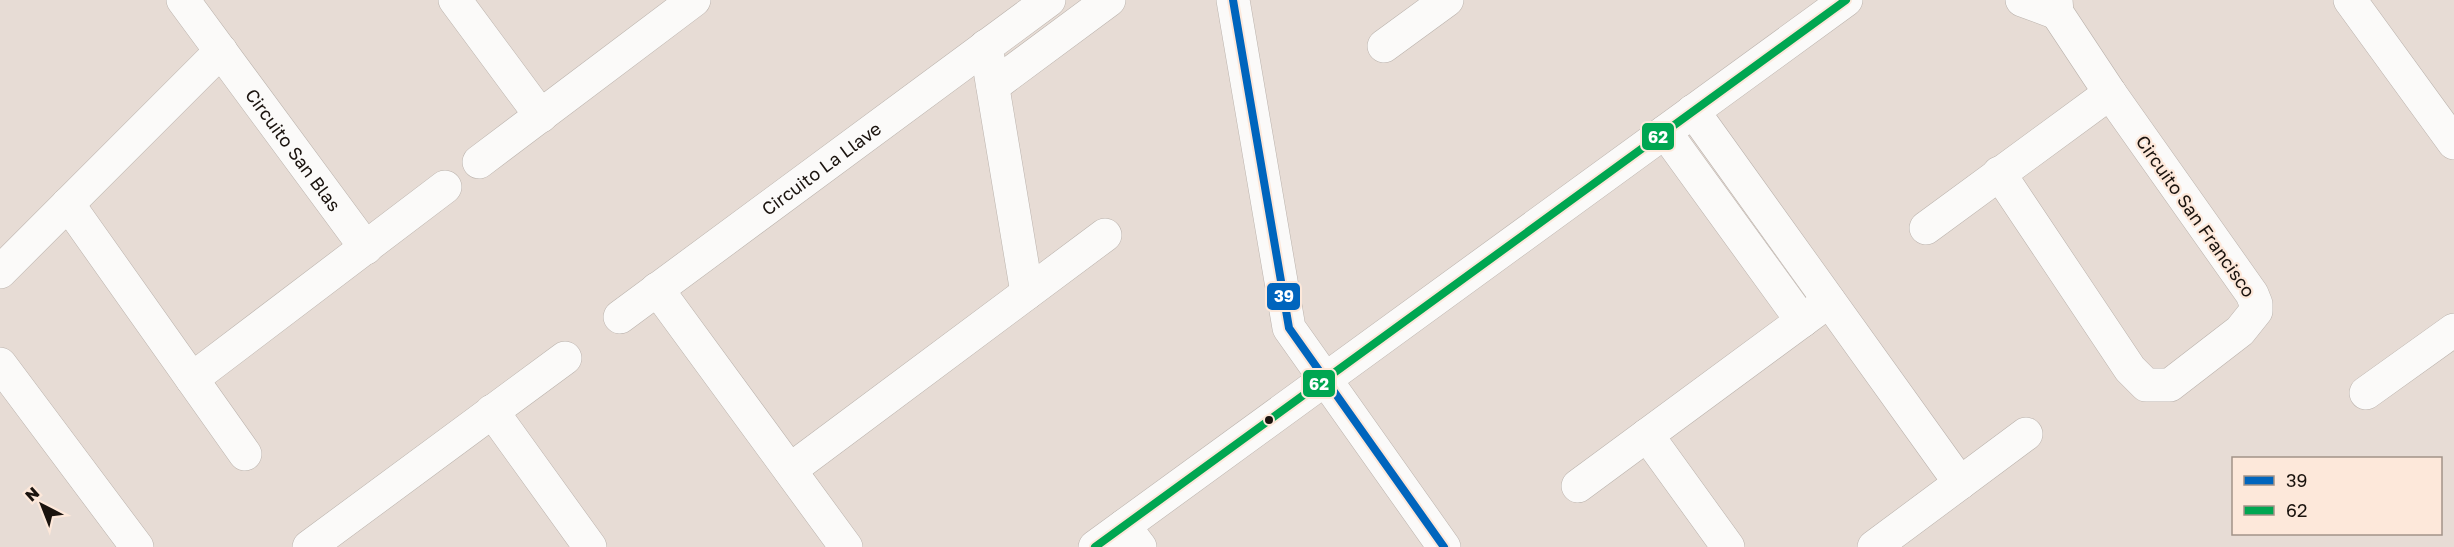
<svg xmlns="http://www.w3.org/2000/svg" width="2454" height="547" font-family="'Golos Text',sans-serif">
  <rect width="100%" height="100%" fill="#e7dcd5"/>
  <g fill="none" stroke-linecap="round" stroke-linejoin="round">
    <defs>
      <g id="street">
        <path id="s1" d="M183,0L366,248"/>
        <polyline points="455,0 541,116"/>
        <polyline points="1233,0 1289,328 1444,547"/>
        <polyline points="2022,0 2057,13"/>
        <polyline points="2350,0 2454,143"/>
        <polyline points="986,46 1027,293"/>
        <polyline points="1384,46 1447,0"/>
        <polyline points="993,86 1109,0"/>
        <polyline points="1693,111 1960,483"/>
        <polyline points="1665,132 1802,321"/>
        <polyline points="479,162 694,0"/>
        <polyline points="1999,173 2130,369 2146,385 2170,385 2240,331 2256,311 2256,304 2252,294 2110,93 2057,13 2056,0"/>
        <polyline points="68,204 245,454"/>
        <polyline points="1926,228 2110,93"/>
        <polyline points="0,272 221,51"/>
        <polyline points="657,289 846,547"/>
        <path id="s2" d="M620,317L1049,0"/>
        <polyline points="0,364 137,547"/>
        <polyline points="192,379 445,187"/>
        <polyline points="2366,393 2454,330"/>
        <polyline points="492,411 590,547"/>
        <polyline points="1647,435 1728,547"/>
        <polyline points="790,470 1105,235"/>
        <polyline points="1578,486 1829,301"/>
        <polyline points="1124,526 1140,547"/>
        <polyline points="309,547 565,358"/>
        <polyline points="1874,547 2026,434"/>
      </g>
      <polyline id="secondary" points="1095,547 1846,0"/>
    </defs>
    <use href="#street" stroke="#bab2ac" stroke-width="34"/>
    <use href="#secondary" stroke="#bab2ac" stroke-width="34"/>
    <use href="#street" stroke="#fbfaf9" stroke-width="33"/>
    <use href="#secondary" stroke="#fbfaf9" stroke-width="33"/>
    <defs>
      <polyline id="bus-1" points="1233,0 1289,328 1444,547"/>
      <polyline id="bus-2" points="1095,547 1846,0"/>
    </defs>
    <use href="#bus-1" stroke="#fde8da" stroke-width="12"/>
    <use href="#bus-2" stroke="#fde8da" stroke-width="12"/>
    <use href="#bus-1" stroke="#0065bd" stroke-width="8"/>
    <use href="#bus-2" stroke="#00a651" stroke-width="8"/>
  </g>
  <circle fill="#1a130e" stroke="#fde8da" stroke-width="2" cx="1269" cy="420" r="5"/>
  <g text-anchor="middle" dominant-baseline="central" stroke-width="4.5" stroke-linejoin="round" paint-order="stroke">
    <g font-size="18" fill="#1a130e" stroke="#fde8da">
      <text stroke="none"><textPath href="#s1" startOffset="186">Circuito San Blas</textPath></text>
      <text stroke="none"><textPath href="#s2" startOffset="250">Circuito La Llave</textPath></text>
      <text transform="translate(2196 216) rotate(55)">Circuito San Francisco</text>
    </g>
  </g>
  <g stroke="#fde8da" stroke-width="2">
    <rect x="1641" y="122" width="34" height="29" rx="6" fill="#00a651"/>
    <rect x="1266" y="282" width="35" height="29" rx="6" fill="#0065bd"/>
    <rect x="1302" y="369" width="34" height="29" rx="6" fill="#00a651"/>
  </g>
  <g font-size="16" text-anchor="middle" font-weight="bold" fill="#fff">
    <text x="1658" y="143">62</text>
    <text x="1284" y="302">39</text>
    <text x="1319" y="390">62</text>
  </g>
  <rect x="2232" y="457" width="210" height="78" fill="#fde8da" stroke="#a29388" stroke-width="1.5"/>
  <rect x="2244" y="476" width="30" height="9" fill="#0065bd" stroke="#a29388" stroke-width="1.5"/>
  <text x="2286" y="487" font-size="18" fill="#1a130e">39</text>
  <rect x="2244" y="506" width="30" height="9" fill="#00a651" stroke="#a29388" stroke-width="1.5"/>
  <text x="2286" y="517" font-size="18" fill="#1a130e">62</text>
  <g transform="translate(42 505) rotate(318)" stroke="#fde8da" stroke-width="4.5" paint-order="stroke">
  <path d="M0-4.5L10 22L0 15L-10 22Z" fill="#1a130e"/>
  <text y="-9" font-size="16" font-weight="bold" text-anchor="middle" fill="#1a130e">N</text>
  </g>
</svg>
